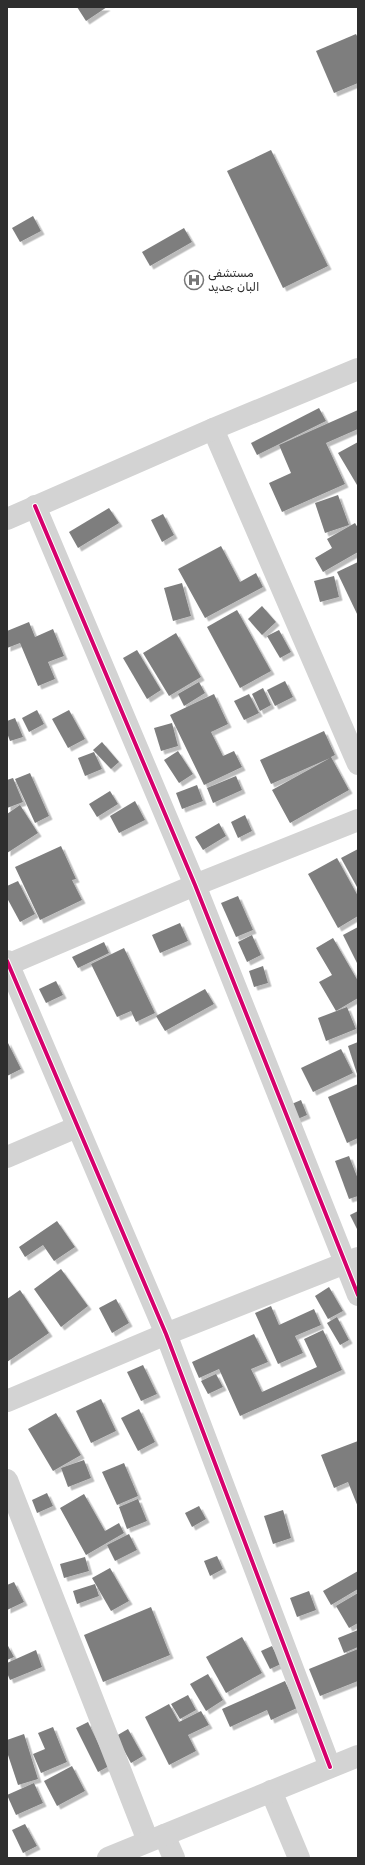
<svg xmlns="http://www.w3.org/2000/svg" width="365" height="1865" font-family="Rubik,'Noto Sans Arabic',sans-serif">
  <defs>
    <filter id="shadow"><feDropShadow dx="3.5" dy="3.5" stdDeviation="0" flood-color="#0004"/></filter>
  </defs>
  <rect width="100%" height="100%" fill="#fff"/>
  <g fill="#7e7e7e" filter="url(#shadow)">
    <polygon points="77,7 107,7 86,21"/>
    <polygon points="356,34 358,38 358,83 334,93 316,51"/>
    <polygon points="271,150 328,266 283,288 227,171"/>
    <polygon points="33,216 41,231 20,242 12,228"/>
    <polygon points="184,228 192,242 150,266 142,252"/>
    <polygon points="319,408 326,421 257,455 251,443"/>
    <polygon points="358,410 358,429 326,443 345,484 282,512 269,483 291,473 279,445"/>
    <polygon points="358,442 358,484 357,485 338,453"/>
    <polygon points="338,495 349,525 325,533 315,503"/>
    <polygon points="109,508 119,523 78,548 69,532"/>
    <polygon points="163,514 174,535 162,542 151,520"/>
    <polygon points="355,523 358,528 358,552 323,572 315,558 332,548 327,539"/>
    <polygon points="221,546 240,582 256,573 263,587 205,618 178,569"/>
    <polygon points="358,562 358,616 337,572"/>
    <polygon points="334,576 339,597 320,602 314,581"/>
    <polygon points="182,583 191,616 173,621 164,588"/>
    <polygon points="262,606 276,622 262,635 248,619"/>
    <polygon points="237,610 271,671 240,688 207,627"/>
    <polygon points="29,622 35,637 53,629 64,656 48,662 55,679 38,686 20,643 7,648 7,631"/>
    <polygon points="279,630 291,652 280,658 267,636"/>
    <polygon points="176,633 201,677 169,696 143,653"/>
    <polygon points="137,650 161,690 147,699 123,658"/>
    <polygon points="285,681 293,697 275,706 267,690"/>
    <polygon points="199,682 205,693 184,706 178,694"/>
    <polygon points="263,688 271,705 260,711 252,694"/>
    <polygon points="214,694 228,724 211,732 223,756 234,751 242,767 204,785 170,715"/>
    <polygon points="249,694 259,713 244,720 234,701"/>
    <polygon points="37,710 44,724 29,732 22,718"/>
    <polygon points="69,710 85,739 68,748 52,719"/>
    <polygon points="15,718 23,737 10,741 7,733 7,721"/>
    <polygon points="172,723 178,746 161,751 154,728"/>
    <polygon points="324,731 335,755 331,757 349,790 290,823 272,790 330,758 271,784 260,760"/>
    <polygon points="102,742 119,762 111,769 93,750"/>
    <polygon points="178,751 193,774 179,783 164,760"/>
    <polygon points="94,752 102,769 85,776 78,758"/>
    <polygon points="30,773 49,816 35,823 15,779"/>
    <polygon points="236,776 242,790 213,803 207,788"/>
    <polygon points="13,778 23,802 7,808 7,780"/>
    <polygon points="197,785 203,801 182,809 176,793"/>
    <polygon points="110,791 118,804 97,817 89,804"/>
    <polygon points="135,801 145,820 119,833 110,816"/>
    <polygon points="20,805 38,833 7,853 7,814"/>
    <polygon points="245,815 252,831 238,838 231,822"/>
    <polygon points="219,823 226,836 203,850 195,837"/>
    <polygon points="61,846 76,879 72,880 82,900 40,920 15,867"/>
    <polygon points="358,849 358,886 357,887 341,858"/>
    <polygon points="337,858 358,896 358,916 338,928 308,874"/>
    <polygon points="18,881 35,914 20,922 7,898 7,886"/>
    <polygon points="238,896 253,930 236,937 221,903"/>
    <polygon points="180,923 188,941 160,953 152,935"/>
    <polygon points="358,927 358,965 343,935"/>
    <polygon points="252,935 261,955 247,962 238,942"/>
    <polygon points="333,938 358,981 358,998 336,1011 319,982 332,975 316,948"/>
    <polygon points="104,942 109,953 78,968 72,957"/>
    <polygon points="124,948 155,1013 136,1022 131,1011 117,1017 91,964"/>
    <polygon points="263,966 268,983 254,987 249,971"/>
    <polygon points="56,981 63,995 46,1003 39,989"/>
    <polygon points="205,989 214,1004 165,1031 156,1016"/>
    <polygon points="347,1007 356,1029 326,1041 318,1018"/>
    <polygon points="7,1041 21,1069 7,1076"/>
    <polygon points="358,1042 358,1077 348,1046"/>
    <polygon points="341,1049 353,1073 313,1092 301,1068"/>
    <polygon points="358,1084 358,1138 347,1143 328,1097"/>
    <polygon points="301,1100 307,1115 293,1121 287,1106"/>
    <polygon points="349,1156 358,1179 358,1196 349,1199 335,1161"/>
    <polygon points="358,1211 358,1231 350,1215"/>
    <polygon points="57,1221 75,1247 54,1261 43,1245 25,1257 19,1247"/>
    <polygon points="61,1269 88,1306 61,1327 34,1289"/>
    <polygon points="329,1287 343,1311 328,1319 315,1296"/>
    <polygon points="20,1290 49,1333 7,1362 7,1299"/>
    <polygon points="116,1299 129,1323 112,1333 99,1308"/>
    <polygon points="271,1306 279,1325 314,1309 321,1325 295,1336 303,1353 278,1364 255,1313"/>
    <polygon points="337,1317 349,1340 340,1345 327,1323"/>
    <polygon points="323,1330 342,1370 240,1416 219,1369 199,1378 192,1362 254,1334 268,1362 251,1369 262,1392 317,1367 304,1339"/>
    <polygon points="143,1365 157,1394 141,1401 127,1372"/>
    <polygon points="216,1374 223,1387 208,1394 201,1381"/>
    <polygon points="101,1399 116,1431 91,1443 76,1411"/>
    <polygon points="139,1409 155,1442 138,1451 121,1418"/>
    <polygon points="56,1413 81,1455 53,1471 28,1429"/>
    <polygon points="358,1441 358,1507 348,1482 334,1488 321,1455"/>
    <polygon points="84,1460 91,1478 68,1487 61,1468"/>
    <polygon points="124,1463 138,1496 117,1505 102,1472"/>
    <polygon points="47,1493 53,1506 37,1513 32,1500"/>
    <polygon points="84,1494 105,1531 119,1523 124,1533 86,1555 60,1508"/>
    <polygon points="138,1499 147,1521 127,1529 119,1507"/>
    <polygon points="199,1506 206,1519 192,1527 185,1513"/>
    <polygon points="283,1510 291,1538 273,1544 264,1516"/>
    <polygon points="129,1534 137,1550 115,1561 107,1545"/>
    <polygon points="217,1556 223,1569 210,1576 204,1561"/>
    <polygon points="85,1557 89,1571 64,1578 60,1564"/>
    <polygon points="110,1568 129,1601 111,1611 92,1578"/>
    <polygon points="358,1571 358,1589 331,1605 323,1591"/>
    <polygon points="14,1582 24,1602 7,1610 7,1585"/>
    <polygon points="95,1584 99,1596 77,1604 73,1591"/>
    <polygon points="309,1591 316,1610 297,1617 290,1598"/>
    <polygon points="358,1593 358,1623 349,1628 336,1606"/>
    <polygon points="151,1607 170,1655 103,1682 84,1635"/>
    <polygon points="358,1630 358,1647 344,1653 338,1638"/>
    <polygon points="242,1637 262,1673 226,1693 206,1657"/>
    <polygon points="7,1644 14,1657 7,1660"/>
    <polygon points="272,1646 281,1664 270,1669 261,1651"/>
    <polygon points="358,1649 358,1681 320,1696 309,1669"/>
    <polygon points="36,1650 42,1667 10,1680 7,1673 7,1663"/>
    <polygon points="208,1674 223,1700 206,1711 190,1684"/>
    <polygon points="285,1681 297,1708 271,1720 267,1710 230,1727 222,1709"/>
    <polygon points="188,1695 196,1710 180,1719 171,1704"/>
    <polygon points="169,1704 179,1722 201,1711 209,1725 188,1735 196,1751 169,1765 145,1717"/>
    <polygon points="88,1722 109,1766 98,1772 76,1728"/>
    <polygon points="53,1727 67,1762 41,1773 33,1754 45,1749 38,1733"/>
    <polygon points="128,1729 143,1756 131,1763 116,1736"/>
    <polygon points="24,1734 38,1779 18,1785 7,1752 7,1740"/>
    <polygon points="72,1766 85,1791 57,1806 44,1781"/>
    <polygon points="34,1783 43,1803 16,1815 7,1795"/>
    <polygon points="25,1824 37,1846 23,1853 12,1830"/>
  </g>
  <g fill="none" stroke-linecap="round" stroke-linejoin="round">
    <g stroke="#d3d3d3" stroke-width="22">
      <polyline points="213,429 358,764"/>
      <polyline points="35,506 195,885 358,1295"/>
      <polyline points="7,519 213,429 358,369"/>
      <polyline points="7,961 166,1334 330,1767"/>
      <polyline points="7,965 195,885 358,820"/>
      <polyline points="7,1157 77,1127"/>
      <polyline points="7,1401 166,1334 358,1258"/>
      <polyline points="7,1480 148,1841"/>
      <polyline points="271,1791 299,1858"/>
      <polyline points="164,1835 174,1858"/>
    </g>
    <polyline stroke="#d3d3d3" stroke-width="22" points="108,1858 358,1756"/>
    <defs>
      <g id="cycleway">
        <polyline points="35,506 195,885 358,1295"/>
        <polyline points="7,961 166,1334 330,1767"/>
      </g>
    </defs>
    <use href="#cycleway" stroke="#fff" stroke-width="6"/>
    <use href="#cycleway" stroke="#d6006c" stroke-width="4"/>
  </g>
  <defs>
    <symbol id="hospital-ring" viewBox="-11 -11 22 22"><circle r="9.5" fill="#fff" stroke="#777" stroke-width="1.5"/><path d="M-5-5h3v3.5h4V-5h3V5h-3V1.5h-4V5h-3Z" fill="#777"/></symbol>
  </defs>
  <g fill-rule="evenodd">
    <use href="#hospital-ring" x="183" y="269" width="22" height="22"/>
  </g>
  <g text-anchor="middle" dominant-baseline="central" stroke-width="4" stroke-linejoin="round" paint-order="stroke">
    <g font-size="12" fill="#2e2e2e" stroke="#fff" text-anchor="start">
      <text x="208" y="273">مستشفى<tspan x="208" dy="14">البان جديد</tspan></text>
    </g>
  </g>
  <rect width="365" height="1865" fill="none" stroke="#2e2e2e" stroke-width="16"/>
</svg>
